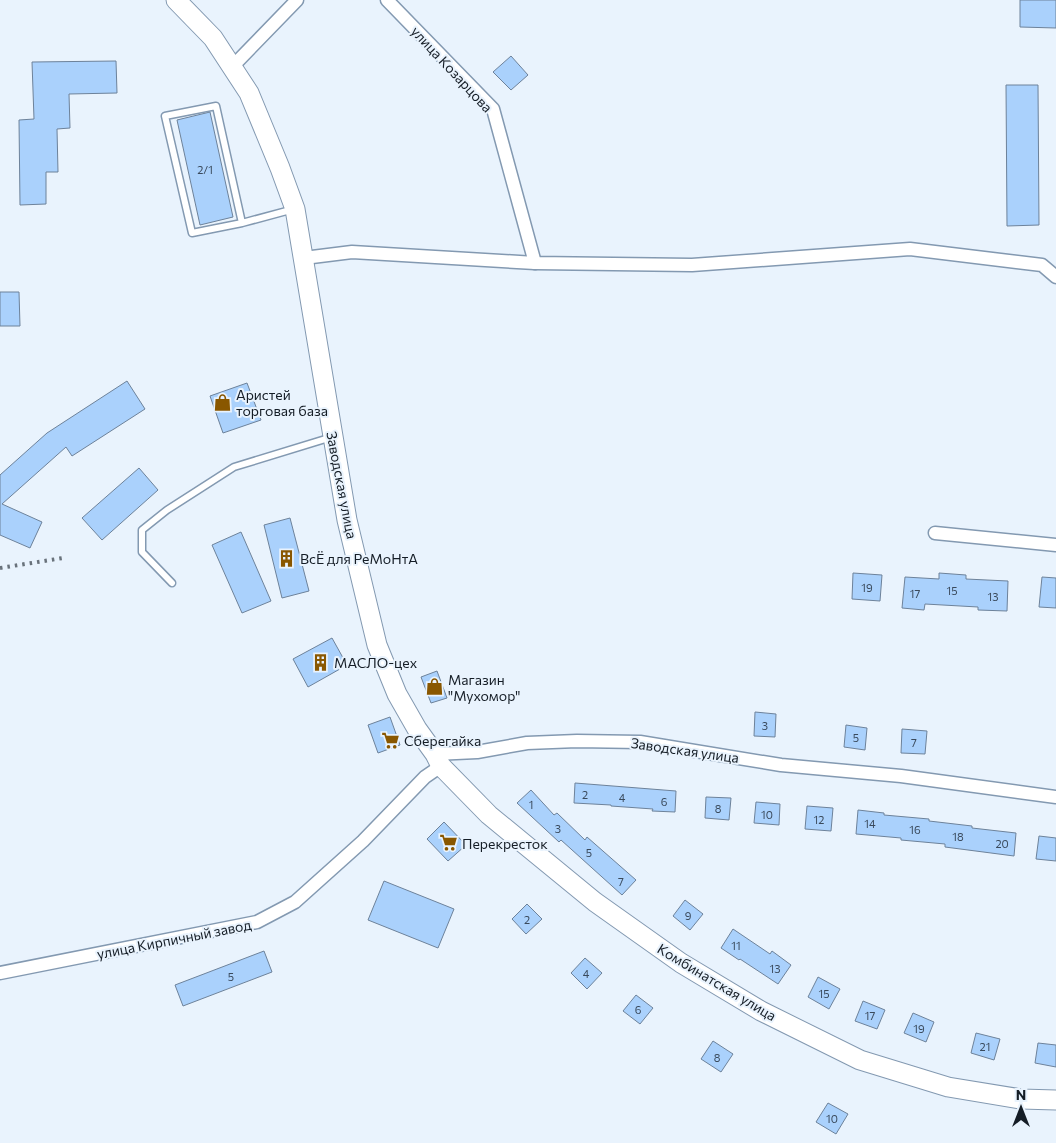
<svg xmlns="http://www.w3.org/2000/svg" width="1056" height="1143" font-family="Commissioner,sans-serif">
  <rect width="100%" height="100%" fill="#e9f3fd"/>
  <g fill="#aad1fc" stroke="#6d829a">
    <polygon points="1020,0 1056,0 1056,28 1020,27"/>
    <polygon points="511,56 528,75 511,90 493,72"/>
    <polygon points="116,61 117,93 69,94 70,128 57,129 58,172 46,172 46,204 20,205 19,120 34,119 32,62"/>
    <polygon points="1006,85 1038,85 1039,225 1007,226"/>
    <polygon points="210,112 233,217 200,225 177,120"/>
    <polygon points="0,292 19,292 20,326 0,326"/>
    <polygon points="127,381 145,409 72,456 66,447 2,504 42,522 30,548 0,535 0,475 47,433"/>
    <polygon points="247,383 261,420 223,433 210,396"/>
    <polygon points="139,468 158,490 102,540 82,518"/>
    <polygon points="290,518 309,591 282,598 264,525"/>
    <polygon points="241,532 271,601 242,613 212,545"/>
    <polygon points="853,573 882,575 880,601 852,599"/>
    <polygon points="939,573 966,575 966,579 1008,581 1007,611 978,610 978,607 925,604 924,610 902,608 905,577 939,579"/>
    <polygon points="1042,577 1056,578 1056,608 1039,607"/>
    <polygon points="332,638 347,665 308,687 293,659"/>
    <polygon points="437,671 447,698 431,703 421,677"/>
    <polygon points="755,712 776,714 775,737 754,736"/>
    <polygon points="390,717 400,745 378,753 368,725"/>
    <polygon points="846,725 867,728 865,750 844,747"/>
    <polygon points="902,729 927,731 925,754 901,753"/>
    <polygon points="575,783 676,791 675,812 652,811 653,809 611,806 611,805 574,803"/>
    <polygon points="531,790 554,815 557,813 585,840 587,837 636,880 622,895 561,840 559,842 517,803"/>
    <polygon points="706,797 731,798 729,820 705,818"/>
    <polygon points="756,802 780,804 779,825 754,823"/>
    <polygon points="807,806 833,808 831,831 805,829"/>
    <polygon points="858,810 884,813 884,815 929,819 929,821 972,826 972,828 1016,833 1014,856 945,847 945,844 901,840 901,838 856,834"/>
    <polygon points="444,822 466,845 448,861 427,839"/>
    <polygon points="1039,836 1056,838 1056,861 1036,859"/>
    <polygon points="384,881 454,909 438,948 368,920"/>
    <polygon points="685,900 703,914 690,930 673,916"/>
    <polygon points="527,904 542,919 526,934 512,919"/>
    <polygon points="733,929 770,954 772,951 791,965 778,984 740,959 739,960 721,948"/>
    <polygon points="264,951 272,972 183,1006 175,985"/>
    <polygon points="585,958 602,973 587,989 571,973"/>
    <polygon points="818,977 840,989 829,1009 808,997"/>
    <polygon points="636,995 653,1008 640,1024 623,1011"/>
    <polygon points="863,1001 885,1010 877,1029 855,1021"/>
    <polygon points="913,1013 934,1022 926,1042 904,1033"/>
    <polygon points="976,1033 1000,1039 994,1060 971,1053"/>
    <polygon points="713,1041 733,1054 721,1072 701,1059"/>
    <polygon points="1038,1043 1056,1045 1056,1067 1035,1063"/>
    <polygon points="828,1103 848,1114 836,1134 816,1122"/>
  </g>
  <g fill="none" stroke-linecap="round" stroke-linejoin="round">
    <defs>
      <g id="lane">
        <polyline points="242,223 216,106 165,116 192,233 242,223 294,209"/>
        <polyline points="172,583 142,552 142,530 167,510 234,467 332,437"/>
      </g>
      <g id="street">
        <polyline points="387,0 493,109 535,263"/>
        <polyline points="232,67 297,0"/>
        <polyline points="304,258 352,252 535,263 692,265 910,249 1042,265 1056,277"/>
        <polyline points="935,533 1056,545"/>
        <polyline points="435,754 477,752 527,743 577,741 640,742 781,765 901,776 1056,797"/>
        <polyline points="0,973 257,922 295,902 363,841 425,777 441,766"/>
      </g>
      <polyline id="secondary" points="176,0 213,38 249,93 280,168 295,209 347,520 377,645 397,694 417,729 435,754 441,766 489,815 595,902 681,963 761,1011 860,1060 948,1087 1021,1099 1056,1100"/>
    </defs>
    <use href="#lane" stroke="#8399b1" stroke-width="9"/>
    <use href="#street" stroke="#8399b1" stroke-width="15"/>
    <use href="#secondary" stroke="#8399b1" stroke-width="21"/>
    <use href="#lane" stroke="#fff" stroke-width="6"/>
    <use href="#street" stroke="#fff" stroke-width="12"/>
    <use href="#secondary" stroke="#fff" stroke-width="19"/>
    <polyline stroke="#69727b" stroke-width="4" stroke-dasharray="2.5 5" stroke-linecap="butt" points="0,568 63,558"/>
  </g>
  <defs>
    <symbol id="shop-bare" viewBox="-9 -9 18 18"><path d="M-5-2.5h2.3a2.7 3.5 0 0 1 5.4 0H5L5.5 6h-11ZM-1.5-2.5h3a1.5 2.3 0 0 0-3 0Z" fill="#895700" stroke="#e9f3fd" stroke-width="2.5" paint-order="stroke"/></symbol>
    <symbol id="building-bare" viewBox="-9 -9 18 18"><path d="M-4-6H4V6H1V3H-1V6H-4ZM-2.5-4.3h1.7v1.8h-1.7ZM.8-4.3h1.7v1.8H.8ZM-2.5-1h1.7V.8h-1.7ZM.8-1h1.7V.8H.8Z" fill="#895700" stroke="#e9f3fd" stroke-width="2.5" paint-order="stroke"/></symbol>
    <symbol id="supermarket-bare" viewBox="-9 -9 18 18"><path d="M-6-5.5h2.5l.6 2H6L4.5 2H-2.5L-4.4-4H-6ZM-1.5 3.2a1.3 1.3 0 1 0 .1 0ZM3 3.2a1.3 1.3 0 1 0 .1 0Z" fill="#895700" stroke="#e9f3fd" stroke-width="2.5" paint-order="stroke"/></symbol>
  </defs>
  <g fill-rule="evenodd">
    <use href="#shop-bare" x="210" y="390" width="25" height="25"/>
    <use href="#building-bare" x="274" y="546" width="25" height="25"/>
    <use href="#building-bare" x="308" y="650" width="25" height="25"/>
    <use href="#shop-bare" x="422" y="674" width="25" height="25"/>
    <use href="#supermarket-bare" x="378" y="728" width="25" height="25"/>
    <use href="#supermarket-bare" x="436" y="830" width="25" height="25"/>
  </g>
  <g text-anchor="middle" dominant-baseline="central" stroke-width="4" stroke-linejoin="round" paint-order="stroke">
    <g font-size="11" fill="#3a4a5c">
      <text x="205" y="169">2/1</text>
      <text x="867" y="587">19</text>
      <text x="952" y="590">15</text>
      <text x="915" y="593">17</text>
      <text x="993" y="596">13</text>
      <text x="765" y="725">3</text>
      <text x="856" y="737">5</text>
      <text x="914" y="742">7</text>
      <text x="585" y="794">2</text>
      <text x="622" y="797">4</text>
      <text x="664" y="801">6</text>
      <text x="531" y="804">1</text>
      <text x="718" y="808">8</text>
      <text x="767" y="814">10</text>
      <text x="819" y="819">12</text>
      <text x="870" y="823">14</text>
      <text x="558" y="828">3</text>
      <text x="915" y="829">16</text>
      <text x="958" y="836">18</text>
      <text x="1002" y="843">20</text>
      <text x="589" y="852">5</text>
      <text x="621" y="881">7</text>
      <text x="688" y="915">9</text>
      <text x="527" y="919">2</text>
      <text x="736" y="945">11</text>
      <text x="775" y="968">13</text>
      <text x="586" y="973">4</text>
      <text x="231" y="976">5</text>
      <text x="824" y="993">15</text>
      <text x="638" y="1009">6</text>
      <text x="870" y="1015">17</text>
      <text x="919" y="1028">19</text>
      <text x="985" y="1046">21</text>
      <text x="717" y="1057">8</text>
      <text x="832" y="1118">10</text>
    </g>
    <g font-size="14" fill="#151d26" stroke="#e9f3fd">
      <text transform="translate(452 69) rotate(47)">улица Козарцова</text>
      <text transform="translate(342 485) rotate(79)">Заводская улица</text>
      <text transform="translate(685 750) rotate(8)">Заводская улица</text>
      <text transform="translate(174 939) rotate(-11)">улица Кирпичный завод</text>
      <text transform="translate(717 982) rotate(31)">Комбинатская улица</text>
    </g>
    <g font-size="14" fill="#151d26" stroke="#e9f3fd" text-anchor="start">
      <text x="236" y="394">Аристей<tspan x="236" dy="16">торговая база</tspan></text>
      <text x="300" y="558">ВсЁ для РеМоНтА</text>
      <text x="334" y="662">МАСЛО-цех</text>
      <text x="448" y="679">Магазин<tspan x="448" dy="16">"Мухомор"</tspan></text>
      <text x="404" y="740">Сберегайка</text>
      <text x="462" y="843">Перекресток</text>
    </g>
  </g>
  <g transform="translate(1021 1108)" stroke="#e9f3fd" stroke-width="4" paint-order="stroke">
  <path d="M0-4L9 19L0 12L-9 19Z" fill="#151d26"/>
  <text y="-8" font-size="14" font-weight="bold" text-anchor="middle" fill="#151d26">N</text>
  </g>
</svg>
